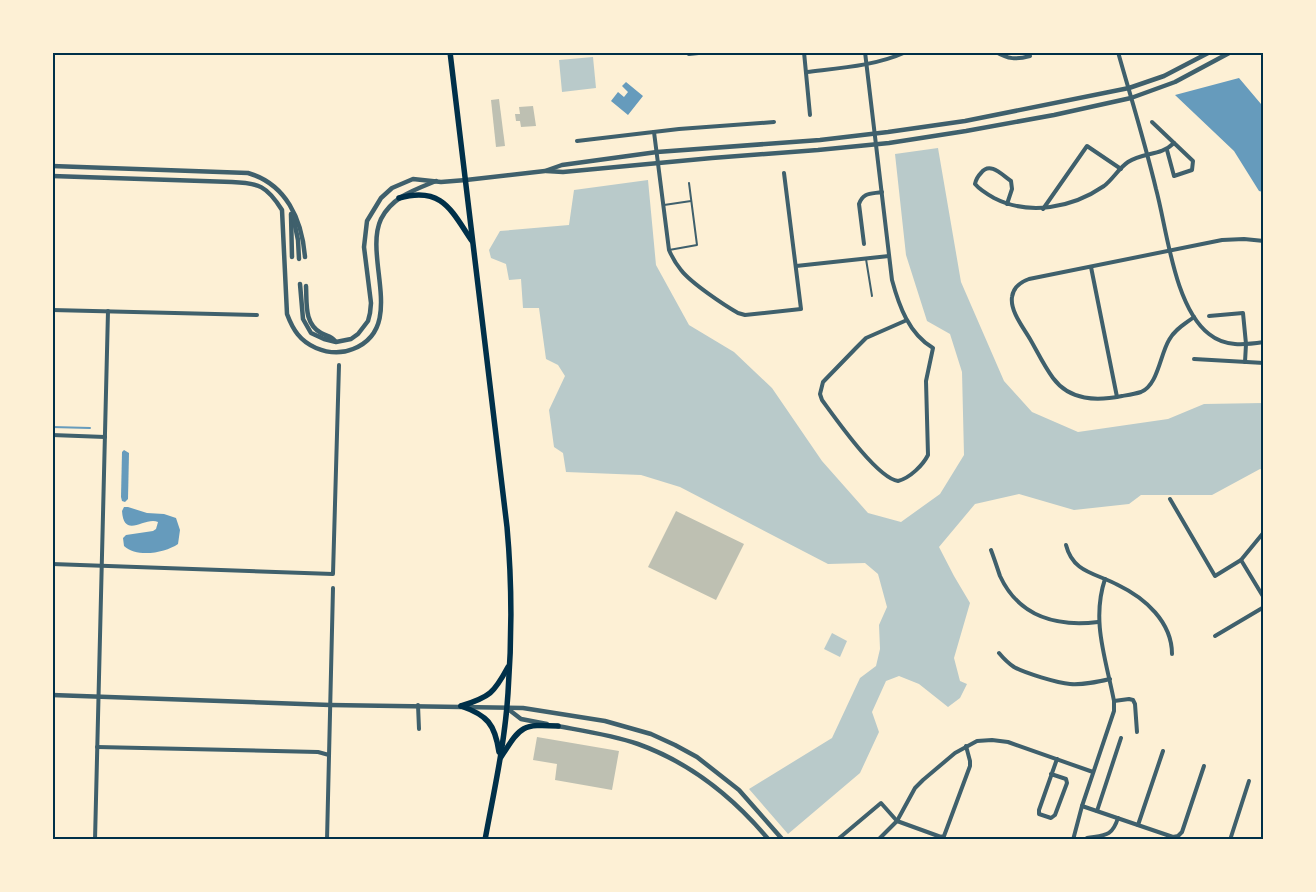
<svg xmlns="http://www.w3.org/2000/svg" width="1316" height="892" font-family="Mulish,sans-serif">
  <rect width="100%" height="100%" fill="#fdf0d5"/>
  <g fill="#b9caca">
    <polygon points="593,57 596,88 562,92 559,60"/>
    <polygon points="938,148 961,282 1004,381 1032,412 1078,432 1168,419 1204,404 1263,403 1263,470 1260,469 1212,495 1141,495 1129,504 1074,510 1019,494 975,504 939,547 954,576 970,603 954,658 960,681 967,684 960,698 948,707 919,684 899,676 886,681 872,712 879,732 860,773 788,834 749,789 832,738 860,678 876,666 880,649 879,625 887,607 878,574 865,563 828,564 680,487 641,475 566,472 563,453 554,447 549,410 565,376 558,365 546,359 539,308 523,308 521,279 509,280 506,264 491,258 489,250 500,231 569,225 574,190 648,180 656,265 689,325 734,352 772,388 822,461 868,513 901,522 940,494 964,455 962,372 950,334 927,321 906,255 895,154"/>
    <polygon points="832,633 847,641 840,657 824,649"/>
  </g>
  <g fill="#669bbc">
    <polygon points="1239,78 1261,104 1263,111 1263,192 1259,191 1234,151 1175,95"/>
    <polygon points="626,82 643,96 628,115 611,101 618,92 624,97 628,92 622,86"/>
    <polygon points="124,450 129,453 128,499 125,502 122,501 121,497 122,452"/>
    <path d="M124,507H128L147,513L164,514L176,518L180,530L178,544C165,553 137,558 124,546L123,538L126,535L153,531L156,529L158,522C145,516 124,540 122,511Z"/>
  </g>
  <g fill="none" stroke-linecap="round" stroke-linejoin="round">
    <polyline stroke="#669bbc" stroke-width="2" points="52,427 90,428"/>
  </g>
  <g fill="#bec0b2">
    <polygon points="499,99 505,146 496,147 491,100"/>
    <polygon points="533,106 536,126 521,127 520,121 516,121 515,114 520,114 519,107"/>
    <polygon points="676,511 744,544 716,600 648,567"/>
    <polygon points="537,737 619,751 612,790 555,780 557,764 533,760"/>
  </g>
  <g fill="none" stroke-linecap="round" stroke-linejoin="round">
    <g stroke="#3f606c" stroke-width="2">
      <polyline points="664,205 691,201"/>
      <polyline points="669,250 697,245 689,183"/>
      <polyline points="866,259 872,296"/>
    </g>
    <g stroke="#3f606c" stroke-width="4">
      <polyline points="686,52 689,54 708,52"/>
      <polyline points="804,52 810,115"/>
      <path d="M865,52L892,280C899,306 909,334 933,348L926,381L928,455C923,465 910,478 898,481C877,478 836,419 822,400L820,394L823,382L856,348L866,338L907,320"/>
      <path d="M996,52C1008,59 1016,60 1030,56"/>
      <path d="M1118,52C1131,98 1145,143 1156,189C1167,229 1174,307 1209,334C1225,347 1244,345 1264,342"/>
      <path d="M807,72C840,68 875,66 906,52"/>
      <polyline points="1152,122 1193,161 1192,170 1174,176 1167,150"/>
      <path d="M654,132L669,250C672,257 676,264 681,270C691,283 724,305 738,313L745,315L801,309L784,173"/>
      <polyline points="577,141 679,129 774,122"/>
      <path d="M1007,204L1012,189L1011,181C1002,175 990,161 981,173C977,177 976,179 975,184C980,190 987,194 994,198C1029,216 1072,208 1104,186C1113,179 1119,168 1128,162C1143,152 1161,156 1174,143"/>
      <polyline points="1043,209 1087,146 1121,169"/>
      <path d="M864,244L859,204C863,192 871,194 882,192"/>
      <polyline points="796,266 889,256"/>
      <polyline points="1091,267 1117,397"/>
      <polyline points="52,310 257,315"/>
      <polyline points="1209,316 1243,313 1246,344 1245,362"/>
      <path d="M1194,317C1185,324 1175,329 1169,340C1160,355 1158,385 1141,392C1135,394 1128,395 1122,396C1097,401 1070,401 1053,378C1044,366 1037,351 1030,339C1023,327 1010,311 1012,297C1013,288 1021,282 1029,279L1222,240L1244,239L1264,241"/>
      <polyline points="1194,359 1264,363"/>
      <polyline points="52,435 105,437"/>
      <polyline points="1170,499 1215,576 1241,560 1264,532"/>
      <path d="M1066,545C1073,573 1096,573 1118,585C1145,598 1172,622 1172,654"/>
      <path d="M991,550C994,558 997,567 1000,576C1019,617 1057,627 1098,622"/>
      <polyline points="1241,560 1264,598"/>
      <polyline points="52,564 333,574 339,365"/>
      <polyline points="1215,636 1264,607"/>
      <path d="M999,653C1004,659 1008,663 1014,667C1024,673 1058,683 1070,684C1084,685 1097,682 1110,679"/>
      <polyline points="1114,701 1129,699 1133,700 1135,704 1137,732"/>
      <polyline points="418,705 419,729"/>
      <polyline points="97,747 318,752 329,755"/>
      <polyline points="1051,774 1066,779 1067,783 1055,815 1051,818 1039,814 1039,810 1057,759"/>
      <polyline points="1082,806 1173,837 1178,836 1182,832 1204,766"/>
      <polyline points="1097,811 1121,738"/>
      <polyline points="1138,825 1163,751"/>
      <path d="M1087,838C1105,835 1112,837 1118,818"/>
      <polyline points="95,840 108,311"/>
      <polyline points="327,840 333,588"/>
      <polyline points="837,840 881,803 897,821 941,837 944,836 970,766 970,761 966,746"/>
      <polyline points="878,840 897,821 915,788 923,780 955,753 977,741 992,740 1008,742 1093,772"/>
      <path d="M1073,840L1082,806L1114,711V701C1106,659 1091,621 1105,579"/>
      <polyline points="1230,840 1249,781"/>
    </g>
    <g stroke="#3f606c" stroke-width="4.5">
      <path d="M52,166L248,173C286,184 302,219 305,257"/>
      <polyline points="546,171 563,172 712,158 818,150 889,143 966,131 1054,115 1131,98 1175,82 1231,52"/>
      <path d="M52,176L232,182C259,183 267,186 282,210L287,314C293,330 300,341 316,348C328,353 341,354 353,349C407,328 363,257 381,219C392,197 414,190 436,181"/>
      <polyline points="291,214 292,257"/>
      <polyline points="293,216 298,240 299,259"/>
      <polyline points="300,284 303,319 311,333 324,339 336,342 351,339 358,334 368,321 370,313 371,303 364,247 367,221 381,198 392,188 413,179 441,182 466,180 545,171 562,165 657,152 820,140 888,132 965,121 1129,88 1164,76 1210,52"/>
      <path d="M306,286C307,304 304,323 321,333C326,336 331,336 335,341"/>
      <polyline points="52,695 330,705 523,708 605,721 651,734 675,745 697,757 739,790 783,840"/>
      <polyline points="508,709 521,719 547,724"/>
      <path d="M557,726C584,731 612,735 638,744C691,763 734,798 769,840"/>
    </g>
    <g stroke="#003049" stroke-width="5.5">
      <path d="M450,52L507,527C512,582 512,638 508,693C505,742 494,791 485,840"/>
      <path d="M399,198C442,186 451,210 472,241"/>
      <path d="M461,706C487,715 495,724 499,752"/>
      <path d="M461,706C490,697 494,693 508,667"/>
      <path d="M501,757C521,726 521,724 558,726"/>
    </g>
  </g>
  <rect width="1316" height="892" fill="none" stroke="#fdf0d5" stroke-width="108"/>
  <rect x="54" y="54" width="1208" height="784" fill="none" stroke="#003049" stroke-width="2"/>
</svg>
